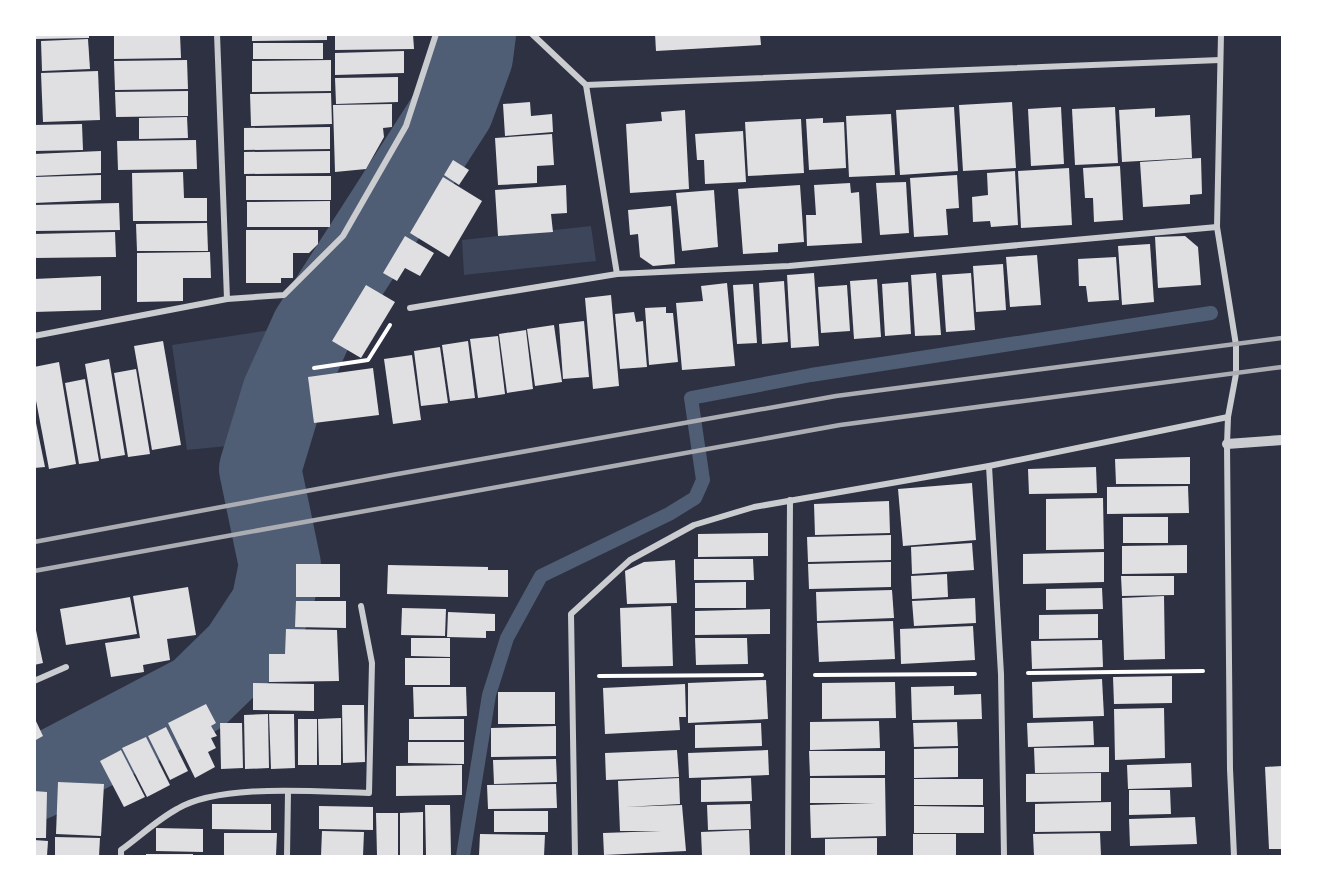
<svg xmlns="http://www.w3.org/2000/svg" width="1317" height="891" font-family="'Archivo Narrow',sans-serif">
  <rect width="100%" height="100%" fill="#2d3142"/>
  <g fill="#3c4559">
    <polygon points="591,226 596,261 464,275 462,240"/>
    <polygon points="296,326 262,387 247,444 187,450 172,345"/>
  </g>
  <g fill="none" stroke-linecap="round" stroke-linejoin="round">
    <polyline stroke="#4f5d75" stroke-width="14" points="463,856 489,695 507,638 541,576 669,514 695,498 703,480 691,398 811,375 1211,313"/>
    <polyline stroke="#4f5d75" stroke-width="82" points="34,780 198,694 241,652 272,605 280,565 260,469 283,393 312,329 453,109 472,57 475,34"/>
  </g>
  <g fill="#e0e0e3">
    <polygon points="35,34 89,34 89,38 35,39"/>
    <polygon points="114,34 180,34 181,58 114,59"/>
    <polygon points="252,34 327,34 327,40 252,41"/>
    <polygon points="335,34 413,34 414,49 335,50"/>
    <polygon points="655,34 760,34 761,45 656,51"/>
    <polygon points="88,39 90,69 42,71 41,41"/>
    <rect x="253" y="43" width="70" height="16"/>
    <polygon points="404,51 404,73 335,75 335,53"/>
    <polygon points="187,60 188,89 115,90 114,61"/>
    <polygon points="331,60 331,91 252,92 252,61"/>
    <polygon points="98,71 100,120 43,122 41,73"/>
    <polygon points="398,77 398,102 336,104 335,78"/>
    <polygon points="188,91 188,116 116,117 115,92"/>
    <polygon points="331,93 332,124 251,126 250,94"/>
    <polygon points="530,102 531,116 552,114 553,132 505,136 503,104"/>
    <polygon points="1012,102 1016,168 963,171 959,105"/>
    <polygon points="392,104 392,127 383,128 384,137 366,169 335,172 333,105"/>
    <polygon points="954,107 958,171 900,175 896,110"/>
    <polygon points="1061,107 1064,164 1031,166 1028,109"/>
    <polygon points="1115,107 1118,163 1075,165 1072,109"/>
    <polygon points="1155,108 1155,117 1190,115 1192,158 1122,162 1119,110"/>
    <polygon points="685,110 689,189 630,193 626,124 662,121 661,112"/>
    <polygon points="891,114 895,175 849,177 846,116"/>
    <polygon points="187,117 188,138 139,139 139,118"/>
    <polygon points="823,118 823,123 844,122 846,168 809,170 806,119"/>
    <polygon points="801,119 804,173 748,176 745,122"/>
    <polygon points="82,124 83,150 34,151 34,125"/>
    <polygon points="330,127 330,149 244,150 244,128"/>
    <polygon points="743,131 746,182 705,184 704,160 697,160 695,134"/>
    <polygon points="552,134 554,165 537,166 537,183 498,185 495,138"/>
    <polygon points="196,140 197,169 118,170 117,141"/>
    <polygon points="101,151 101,173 34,176 34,154"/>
    <polygon points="330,151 330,173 244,174 244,152"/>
    <polygon points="1201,158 1202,194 1190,195 1190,204 1143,207 1140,162"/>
    <polygon points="453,160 469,170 459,185 444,175"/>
    <polygon points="1120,166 1123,220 1094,222 1093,198 1085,198 1083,168"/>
    <polygon points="1069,168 1072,225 1021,228 1018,171"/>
    <polygon points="1015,171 1018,225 991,227 990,221 973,222 972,197 988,195 987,173"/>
    <polygon points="183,172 184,198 207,198 207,221 133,221 132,173"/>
    <polygon points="101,175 101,200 34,203 34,177"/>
    <polygon points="957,175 959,208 946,209 948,235 914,237 910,178"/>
    <rect x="246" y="176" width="85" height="24"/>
    <polygon points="443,177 482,201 449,257 410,233"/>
    <polygon points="906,182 909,233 880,235 876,183"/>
    <polygon points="850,183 851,193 859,192 862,243 807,246 806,215 816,215 814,185"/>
    <polygon points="566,185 567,213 551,214 553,232 498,236 495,190"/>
    <polygon points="800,185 804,242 778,244 778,252 743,254 738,189"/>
    <polygon points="714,190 718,247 682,251 676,193"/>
    <polygon points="330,201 330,227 247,227 247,202"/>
    <polygon points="119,203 120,230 34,231 34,205"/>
    <polygon points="671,206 675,264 653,266 640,257 638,234 630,235 628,210"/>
    <polygon points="207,223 208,251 137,251 136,224"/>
    <polygon points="246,230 318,230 318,244 309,253 293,253 293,278 281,278 281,283 246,283"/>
    <polygon points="115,232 116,257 34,258 34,234"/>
    <polygon points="405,236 434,253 420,276 405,268 397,281 383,273"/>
    <polygon points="1185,236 1198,247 1201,285 1158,288 1155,237"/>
    <polygon points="1150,244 1154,302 1122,305 1118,246"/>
    <polygon points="210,252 211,278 183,278 183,301 137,302 137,253"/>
    <polygon points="1037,255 1041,305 1010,307 1006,257"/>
    <polygon points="1116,257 1119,300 1088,302 1086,286 1079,286 1078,259"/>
    <polygon points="1003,264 1006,310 976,312 973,266"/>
    <polygon points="814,273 819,346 791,348 787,275"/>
    <polygon points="936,273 941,335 915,336 911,275"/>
    <polygon points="971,273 975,330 946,332 942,275"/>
    <polygon points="101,276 101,310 34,312 34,279"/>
    <polygon points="877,279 881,337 854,339 850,281"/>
    <polygon points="784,281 788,342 762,344 759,283"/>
    <polygon points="908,282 911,334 885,336 882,284"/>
    <polygon points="727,283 735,366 682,370 676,303 703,301 701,286"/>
    <polygon points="753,284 757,343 737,344 733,285"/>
    <polygon points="366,285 395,302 361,358 332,341"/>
    <polygon points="847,285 850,331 821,333 818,287"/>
    <polygon points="611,295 619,386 593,389 585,298"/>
    <polygon points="666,307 666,313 673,313 678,362 649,365 645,308"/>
    <polygon points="634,312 636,322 643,321 647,367 620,369 615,314"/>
    <polygon points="584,321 589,377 563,379 559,324"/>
    <polygon points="554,325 562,382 535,386 527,329"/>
    <polygon points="526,330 533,389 507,393 499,334"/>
    <polygon points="498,336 505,394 478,398 470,339"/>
    <polygon points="163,341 181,445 152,450 134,346"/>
    <polygon points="468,341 475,398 450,401 442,345"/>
    <polygon points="440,347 448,403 421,406 414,351"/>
    <polygon points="412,355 421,420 393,424 384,359"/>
    <polygon points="109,359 125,455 101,459 85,364"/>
    <polygon points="59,362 76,464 49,469 34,390 34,367"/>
    <polygon points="373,368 379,415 314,423 308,377"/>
    <polygon points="136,369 150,454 128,457 114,373"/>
    <polygon points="85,379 99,461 79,464 65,383"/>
    <polygon points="34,413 45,467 34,468"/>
    <polygon points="1190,457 1190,484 1116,484 1115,459"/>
    <polygon points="1096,467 1097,493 1029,494 1028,469"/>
    <polygon points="972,483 976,540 903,546 898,489"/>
    <polygon points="1188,486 1189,513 1107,514 1107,487"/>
    <polygon points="1103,498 1104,549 1046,550 1046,499"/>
    <polygon points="889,501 890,533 815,535 814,504"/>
    <rect x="1123" y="517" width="45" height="26"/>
    <polygon points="768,533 768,556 698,557 698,534"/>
    <polygon points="891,535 891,560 808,562 807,537"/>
    <polygon points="972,543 974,570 912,574 911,547"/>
    <polygon points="1187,545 1187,573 1122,574 1122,546"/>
    <polygon points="1104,552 1104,582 1023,584 1023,554"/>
    <polygon points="694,559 753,559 754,580 694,580"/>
    <polygon points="675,560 677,603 627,604 625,571 644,562"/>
    <polygon points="891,562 891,587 809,589 808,564"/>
    <rect x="296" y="564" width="44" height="33"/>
    <polygon points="388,565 488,567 488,570 508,570 508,597 387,594"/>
    <polygon points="947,574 948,597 912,599 911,576"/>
    <polygon points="1121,576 1174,576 1174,595 1122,596"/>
    <polygon points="746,582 746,608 695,608 695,583"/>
    <polygon points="188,587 196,635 167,639 170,660 143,665 144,672 111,677 105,643 140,638 133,596"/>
    <polygon points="1102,588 1103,609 1046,610 1046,589"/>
    <polygon points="892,590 894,618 817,621 816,592"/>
    <polygon points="1164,596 1165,659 1124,660 1122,598"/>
    <polygon points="130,597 137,634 66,645 60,609"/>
    <polygon points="975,598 976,623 914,626 912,601"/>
    <polygon points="296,601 346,601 346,628 295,627"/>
    <polygon points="671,606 673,666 622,667 620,608"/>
    <polygon points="402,608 446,609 445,636 401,635"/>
    <polygon points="770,609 770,634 695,635 695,611"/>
    <polygon points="448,612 495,614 495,631 486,631 486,638 447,637"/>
    <polygon points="1098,614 1098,638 1039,639 1039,615"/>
    <polygon points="34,621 43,663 34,665"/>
    <polygon points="893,621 895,659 819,662 817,623"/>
    <polygon points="973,626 975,660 901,664 900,629"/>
    <polygon points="286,629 337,630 339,681 269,682 269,654 285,654"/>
    <polygon points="411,638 450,638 450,657 411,656"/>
    <polygon points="695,638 747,638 748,664 696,665"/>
    <polygon points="1102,640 1103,667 1032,669 1031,641"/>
    <rect x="405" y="658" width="45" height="27"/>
    <polygon points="1172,676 1172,703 1114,704 1113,677"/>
    <polygon points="1102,679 1104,716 1033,718 1032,682"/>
    <polygon points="766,680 768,719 688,723 688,683"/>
    <polygon points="895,682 896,718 822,719 822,683"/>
    <polygon points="253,683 314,684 314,711 253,710"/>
    <polygon points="685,684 686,717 679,717 680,730 605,734 603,688"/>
    <polygon points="954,686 954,695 981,694 982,719 912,720 911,687"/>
    <polygon points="413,687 466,687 467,716 414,717"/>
    <rect x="498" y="692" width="57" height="32"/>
    <polygon points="206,704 216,723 211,726 217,736 211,738 216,748 208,752 215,767 195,778 168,723"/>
    <polygon points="342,705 364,705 365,762 343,763"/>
    <polygon points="1164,708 1165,758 1115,760 1114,709"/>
    <polygon points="268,714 269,768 245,769 244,715"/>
    <polygon points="269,714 294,714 295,768 271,769"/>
    <polygon points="34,717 43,736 34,741"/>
    <polygon points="341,718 341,765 319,765 318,719"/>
    <rect x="298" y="719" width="19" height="46"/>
    <rect x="409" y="719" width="55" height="21"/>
    <polygon points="879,721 880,748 810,750 810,722"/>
    <polygon points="1093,721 1094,745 1028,747 1027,723"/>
    <polygon points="957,722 958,746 914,747 913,723"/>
    <polygon points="220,723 242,723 243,768 221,769"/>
    <polygon points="761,723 762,746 695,748 695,725"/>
    <polygon points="556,726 556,756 491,757 491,728"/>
    <polygon points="166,727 188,771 170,780 148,736"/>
    <polygon points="146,737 170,785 147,797 122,748"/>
    <polygon points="408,742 464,742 464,764 408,763"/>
    <polygon points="1109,747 1109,772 1035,773 1034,748"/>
    <polygon points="958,748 958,777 914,778 914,749"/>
    <polygon points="121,750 145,797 124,807 100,761"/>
    <polygon points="677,750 679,777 606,780 605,753"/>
    <polygon points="768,750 769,775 689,778 688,753"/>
    <polygon points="809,751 885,751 885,775 810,776"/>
    <polygon points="556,759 557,782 494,784 493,760"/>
    <polygon points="1191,763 1192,787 1128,789 1127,765"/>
    <polygon points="462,765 462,795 396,796 396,766"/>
    <polygon points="1282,766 1282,849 1269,849 1265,767"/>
    <polygon points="1101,773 1101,801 1026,802 1026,774"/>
    <polygon points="679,778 680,804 625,807 682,805 686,851 604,855 603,833 661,831 620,831 618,781"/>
    <polygon points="751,778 752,801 701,802 701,780"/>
    <polygon points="810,778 885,778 886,836 811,838 810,805 875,803 810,803"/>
    <rect x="914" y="779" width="69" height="26"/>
    <polygon points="58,782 104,784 101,836 56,834"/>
    <polygon points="556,784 557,808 488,809 487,785"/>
    <polygon points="1129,790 1170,790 1171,814 1129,815"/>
    <polygon points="34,791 47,792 46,838 34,838"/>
    <polygon points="1111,802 1111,831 1035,832 1035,804"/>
    <polygon points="212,804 271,804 271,830 212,829"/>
    <polygon points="750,804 751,829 708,830 707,805"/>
    <polygon points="425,805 450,805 451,855 426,855"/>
    <polygon points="319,806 373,807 373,830 319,829"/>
    <polygon points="914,806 984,807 984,833 914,833"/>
    <rect x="494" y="811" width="54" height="21"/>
    <polygon points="423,812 423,856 400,856 400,813"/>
    <polygon points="376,813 398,813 398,856 377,856"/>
    <polygon points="1195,817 1197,844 1130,846 1129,819"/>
    <polygon points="156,828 203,829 203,852 156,851"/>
    <polygon points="749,830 750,855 702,856 701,832"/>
    <polygon points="322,831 364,832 363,856 321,856"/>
    <polygon points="224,833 277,833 276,856 224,856"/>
    <polygon points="1100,833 1101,856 1034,856 1033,834"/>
    <polygon points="480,834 545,835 544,856 479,856"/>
    <rect x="913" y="834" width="43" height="22"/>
    <polygon points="55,837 100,838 99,856 55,856"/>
    <polygon points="877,838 877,856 825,856 825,839"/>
    <polygon points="34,840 48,841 47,856 34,856"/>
    <rect x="146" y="854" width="47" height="2"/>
  </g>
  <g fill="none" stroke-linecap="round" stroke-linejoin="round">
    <g stroke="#fff" stroke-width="4">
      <polyline points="314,368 368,360 390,325"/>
      <polyline points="1028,673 1203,671"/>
      <polyline points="815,675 975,674"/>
      <polyline points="599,676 762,675"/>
    </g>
    <g stroke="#caccd0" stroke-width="6">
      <polyline points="217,34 227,299"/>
      <polyline points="532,34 586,85 1220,60"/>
      <polyline points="1221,34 1217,227 1236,345 1236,374 1228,417 1227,444 1230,769 1234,856"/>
      <polyline points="586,85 617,274"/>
      <polyline points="410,308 617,274 789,266 1217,227"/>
      <polyline points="34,336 227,299 284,295 343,236 406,126 436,34"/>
      <polyline points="989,466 1001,674 1004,856"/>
      <polyline points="34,681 66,667"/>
      <path d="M121,856V850C139,837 157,820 177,809C221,783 317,792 369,793L372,663L361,606"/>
      <polyline points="287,856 288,792"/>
      <polyline points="575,856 571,614 630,560 694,525 754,507 989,466 1228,417"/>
      <polyline points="788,856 790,500"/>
    </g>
    <polyline stroke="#caccd0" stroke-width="10" points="1227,444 1282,440"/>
    <g stroke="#abadb3" stroke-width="4.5">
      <polyline points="34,542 392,475 836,396 1282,338"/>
      <polyline points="34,571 840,425 1282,367"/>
    </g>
  </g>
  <rect width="1317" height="891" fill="none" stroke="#ffffff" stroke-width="72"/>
</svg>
